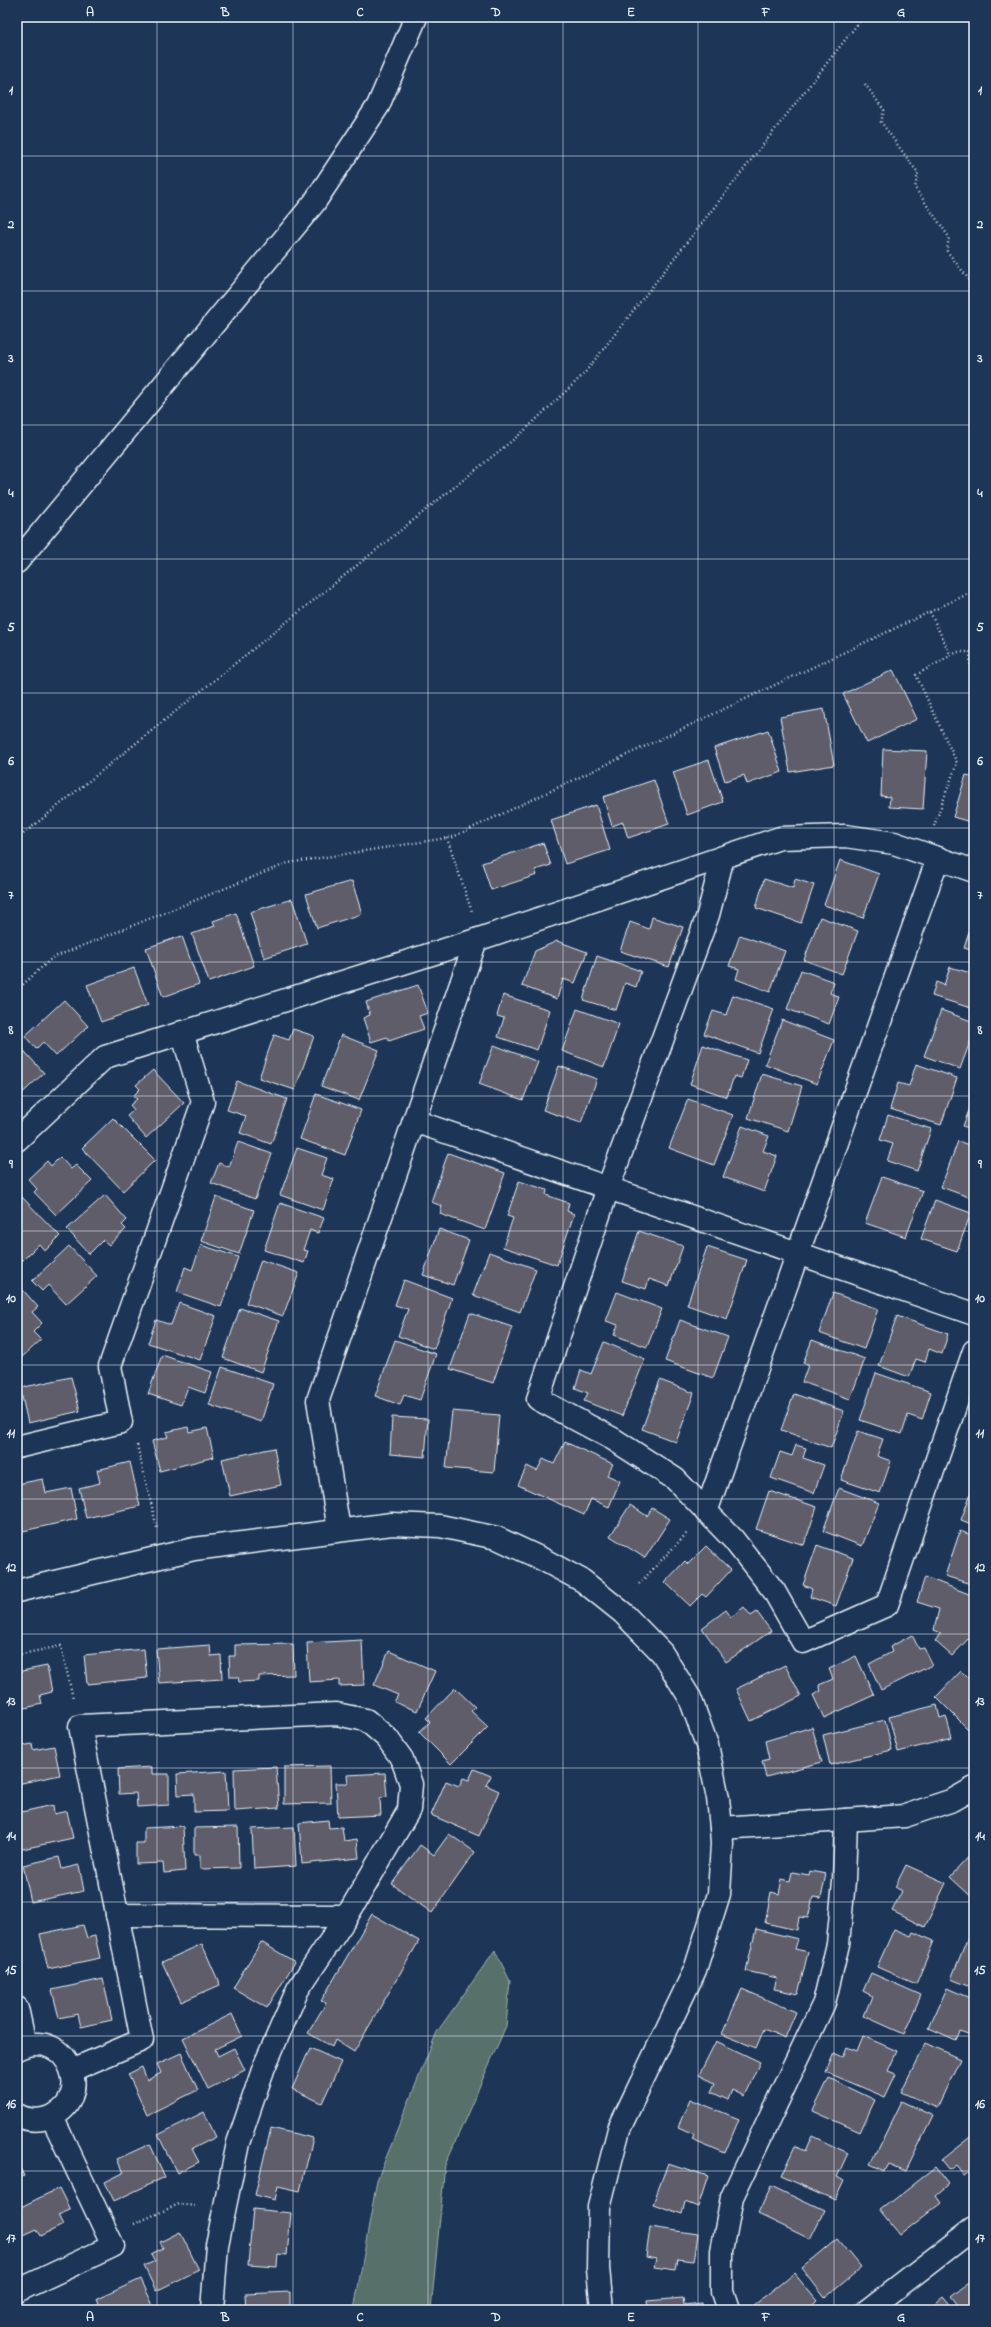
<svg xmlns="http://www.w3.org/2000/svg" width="991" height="2327" font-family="'Indie Flower',sans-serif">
  <rect width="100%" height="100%" fill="#1d3557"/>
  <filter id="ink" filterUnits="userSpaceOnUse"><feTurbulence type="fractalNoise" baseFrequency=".025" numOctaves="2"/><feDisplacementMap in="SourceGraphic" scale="8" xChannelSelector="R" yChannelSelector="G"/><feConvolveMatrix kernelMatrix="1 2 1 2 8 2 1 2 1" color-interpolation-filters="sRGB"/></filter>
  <g filter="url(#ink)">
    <polygon fill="#596f6a" stroke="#a0b0b1" points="495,1950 510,1981 506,2026 445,2165 431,2310 354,2310 377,2180 437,2032"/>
    <g fill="#5e5d6a" stroke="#e8f1f8">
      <polygon points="893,670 917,719 867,743 843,694"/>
      <polygon points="824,709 834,765 790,772 780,717"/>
      <polygon points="768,730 782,772 747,784 744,775 725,781 714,748"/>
      <polygon points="883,749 927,751 923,809 889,807 890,797 881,796"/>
      <polygon points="709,760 723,802 687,815 673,772"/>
      <polygon points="966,775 974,777 974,823 953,817"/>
      <polygon points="654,780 669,824 628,838 623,822 612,826 603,797"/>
      <polygon points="596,805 610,850 565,864 551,820"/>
      <polygon points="543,843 551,865 535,870 537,875 491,890 482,863"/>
      <polygon points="840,860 879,874 863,918 824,905"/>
      <polygon points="764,879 793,888 795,879 814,885 801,923 756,908"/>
      <polygon points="352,881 362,914 317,928 306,894"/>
      <polygon points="292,899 307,944 264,958 250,912"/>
      <polygon points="236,913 254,966 209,982 192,934 215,926 213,921"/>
      <polygon points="652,917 683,927 669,967 620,951 630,922 649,929"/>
      <polygon points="820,917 858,931 842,974 804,960"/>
      <polygon points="974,917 974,951 964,948"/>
      <polygon points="740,935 785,951 770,992 736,979 739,969 729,966"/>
      <polygon points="182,936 199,984 163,997 146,948"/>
      <polygon points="557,941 587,952 575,983 563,979 557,999 522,986 535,951"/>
      <polygon points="597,956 641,971 636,987 625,983 616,1010 583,1000"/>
      <polygon points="950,967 974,974 974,1009 932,996 936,982 944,985"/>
      <polygon points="134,968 148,1005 101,1022 87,985"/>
      <polygon points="801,970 834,982 830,993 839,997 829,1024 787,1009"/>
      <polygon points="418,985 428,1013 419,1016 424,1029 389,1041 387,1037 371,1042 363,1018 370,1015 366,1002"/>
      <polygon points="503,995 550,1010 537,1050 498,1037 504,1018 497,1016"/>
      <polygon points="733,995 774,1009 758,1053 704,1034 713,1011 726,1015"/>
      <polygon points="64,1000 88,1026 56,1056 43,1042 36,1049 25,1036"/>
      <polygon points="577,1009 619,1024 604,1067 562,1051"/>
      <polygon points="941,1010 974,1022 974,1031 960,1069 924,1056"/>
      <polygon points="782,1020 834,1040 817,1084 765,1064"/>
      <polygon points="293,1029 314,1036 295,1090 259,1078 274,1035 289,1040"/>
      <polygon points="341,1035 379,1050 359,1100 321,1086"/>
      <polygon points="17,1043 44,1073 17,1098"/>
      <polygon points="494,1045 538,1062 523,1100 479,1084"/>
      <polygon points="703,1045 747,1060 741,1078 734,1076 727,1097 690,1084"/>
      <polygon points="916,1064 957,1078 941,1125 890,1109 898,1083 909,1086"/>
      <polygon points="559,1066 597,1079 581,1123 543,1110"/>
      <polygon points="153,1070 184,1103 146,1138 127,1116 134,1110 130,1105 137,1099 133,1096 140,1089 136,1085"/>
      <polygon points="762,1074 802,1086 788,1131 748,1118"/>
      <polygon points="237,1081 287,1099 271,1144 240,1133 246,1116 227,1110"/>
      <polygon points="316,1094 361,1110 345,1155 300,1139"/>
      <polygon points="688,1099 733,1115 714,1165 669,1148"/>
      <polygon points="973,1100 974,1100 974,1130 963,1126"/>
      <polygon points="888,1115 931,1129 917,1171 887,1161 893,1144 880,1140"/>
      <polygon points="113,1118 155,1160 123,1191 82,1148"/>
      <polygon points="742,1126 769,1136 763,1151 777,1156 764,1192 723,1177"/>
      <polygon points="958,1141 974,1147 974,1199 941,1187"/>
      <polygon points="238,1142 272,1154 255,1199 211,1183 219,1163 229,1167"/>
      <polygon points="297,1148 327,1158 321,1175 334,1179 323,1210 280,1195"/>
      <polygon points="448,1153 505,1173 485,1230 440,1214 442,1206 431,1202"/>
      <polygon points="60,1157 71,1169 76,1165 92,1181 56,1215 34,1192 37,1189 28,1179 47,1161 51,1166"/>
      <polygon points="882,1177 923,1191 906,1237 865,1223"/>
      <polygon points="519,1181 547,1190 546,1195 569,1203 567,1211 574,1214 557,1265 503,1247 513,1218 507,1216"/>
      <polygon points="17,1192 60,1236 45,1251 39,1244 22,1261 17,1255"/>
      <polygon points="105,1195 127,1220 122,1225 126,1229 109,1245 103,1240 89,1254 67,1229"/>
      <polygon points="216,1197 254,1210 239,1254 201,1241"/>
      <polygon points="935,1200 971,1213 957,1251 921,1239"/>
      <polygon points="280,1203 324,1218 318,1233 310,1230 303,1250 308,1251 304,1263 264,1250"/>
      <polygon points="439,1229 469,1240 453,1285 423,1275"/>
      <polygon points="639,1231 683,1246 669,1286 649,1279 646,1289 622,1281"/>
      <polygon points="201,1245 238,1257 221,1307 177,1292 185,1267 192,1270"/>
      <polygon points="69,1246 97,1276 66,1304 48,1285 42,1291 32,1281"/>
      <polygon points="707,1247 747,1260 727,1319 687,1305"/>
      <polygon points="489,1252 536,1269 520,1312 473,1295"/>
      <polygon points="261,1260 299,1273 283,1316 246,1303"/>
      <polygon points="404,1280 452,1298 434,1349 398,1336 408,1309 395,1305"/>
      <polygon points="22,1289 38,1307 32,1312 42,1323 33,1332 41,1340 21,1358 17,1354 17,1293"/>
      <polygon points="617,1292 662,1309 647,1347 614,1335 618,1325 606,1321"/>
      <polygon points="833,1293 878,1309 864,1349 819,1333"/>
      <polygon points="179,1303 216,1316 200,1360 148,1343 156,1320 171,1325"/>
      <polygon points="240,1308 279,1321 261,1372 223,1358"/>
      <polygon points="470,1313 512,1327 493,1383 450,1369"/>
      <polygon points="897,1316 948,1334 942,1354 929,1349 925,1362 916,1359 909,1377 879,1366"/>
      <polygon points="680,1320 728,1337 713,1378 665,1361"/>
      <polygon points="395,1340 436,1354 420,1400 404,1395 400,1405 375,1396"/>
      <polygon points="812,1340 865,1359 850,1399 802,1382 808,1365 803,1363"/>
      <polygon points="604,1342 645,1359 622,1416 584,1401 588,1393 575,1388 581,1370 591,1374"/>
      <polygon points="162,1355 212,1372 205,1393 188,1387 181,1405 148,1394"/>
      <polygon points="222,1367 273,1384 261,1422 209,1405"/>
      <polygon points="876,1373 931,1392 922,1420 908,1415 902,1434 860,1420"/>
      <polygon points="71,1377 80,1411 28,1423 20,1388"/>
      <polygon points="660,1380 694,1393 676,1442 642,1429"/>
      <polygon points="794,1394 844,1411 831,1448 781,1430"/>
      <polygon points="452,1411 499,1415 494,1472 446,1468"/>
      <polygon points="392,1417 428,1419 425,1457 390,1454"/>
      <polygon points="188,1427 189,1432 207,1428 214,1457 160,1471 152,1441 168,1437 166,1432"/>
      <polygon points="858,1431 883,1439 877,1456 891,1461 880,1493 841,1480"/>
      <polygon points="565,1442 613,1464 607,1475 620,1481 609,1507 591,1499 584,1515 518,1485 527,1466 537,1471 543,1459 554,1464"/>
      <polygon points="796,1445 806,1448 803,1458 824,1465 814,1493 771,1478 780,1452 792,1456"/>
      <polygon points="274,1448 281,1485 230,1496 222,1459"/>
      <polygon points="130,1462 140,1506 86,1518 79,1488 100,1483 97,1470"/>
      <polygon points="43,1479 46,1493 71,1488 77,1519 23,1531 17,1503 17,1484"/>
      <polygon points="974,1485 974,1525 961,1520"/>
      <polygon points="839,1488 879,1503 862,1546 823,1531"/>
      <polygon points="769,1491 817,1507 804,1545 756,1529"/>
      <polygon points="630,1505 647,1516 652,1508 670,1519 645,1558 610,1536"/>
      <polygon points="960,1531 974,1536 974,1585 945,1576"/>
      <polygon points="817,1545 853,1558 836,1606 810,1597 812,1589 803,1585"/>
      <polygon points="706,1546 731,1570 706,1597 702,1594 690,1606 665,1582 685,1561 688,1564"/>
      <polygon points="925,1577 974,1596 973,1641 968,1639 952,1656 935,1641 941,1633 934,1630 939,1609 917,1602"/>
      <polygon points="744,1607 751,1616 757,1612 771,1631 726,1662 702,1628 726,1610 731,1617"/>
      <polygon points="912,1635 919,1649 924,1648 932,1665 881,1690 869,1664 892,1652 890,1647"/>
      <polygon points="362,1640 364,1685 339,1686 339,1680 309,1682 307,1643"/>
      <polygon points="293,1644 294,1675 259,1676 259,1681 239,1682 238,1677 230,1677 229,1656 235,1656 235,1645"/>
      <polygon points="210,1645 211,1656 221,1655 222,1679 159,1683 156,1649"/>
      <polygon points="144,1649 147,1678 87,1684 84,1655"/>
      <polygon points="389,1651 435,1671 417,1711 394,1702 398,1695 374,1685"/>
      <polygon points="856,1656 874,1695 824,1718 813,1695 821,1691 819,1685 833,1679 829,1669"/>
      <polygon points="785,1665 801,1696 751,1721 736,1689"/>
      <polygon points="47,1666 52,1692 40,1695 42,1704 17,1710 17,1672"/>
      <polygon points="961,1671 968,1678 974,1672 974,1723 968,1729 936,1697"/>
      <polygon points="455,1688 475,1707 471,1711 488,1727 451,1764 419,1732 430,1722 426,1718"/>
      <polygon points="937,1705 940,1718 946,1716 952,1738 898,1752 889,1717"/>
      <polygon points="885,1720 892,1750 830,1765 823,1735"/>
      <polygon points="812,1727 822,1762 766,1777 762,1761 769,1759 765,1741"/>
      <polygon points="32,1744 33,1750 54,1746 60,1775 17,1784 17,1747"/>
      <polygon points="330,1766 331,1803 284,1804 284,1767"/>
      <polygon points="152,1767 152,1774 169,1774 169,1805 137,1807 136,1793 119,1794 118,1769"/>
      <polygon points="276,1767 279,1808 235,1811 234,1769"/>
      <polygon points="474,1769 491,1776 486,1785 499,1791 479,1836 431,1815 446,1781 459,1786 463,1778 469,1780"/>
      <polygon points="226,1771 228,1811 194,1812 194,1794 178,1795 177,1774"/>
      <polygon points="385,1773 387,1797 380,1798 381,1815 338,1817 336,1783 348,1783 347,1775"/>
      <polygon points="53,1805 54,1814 67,1811 73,1838 18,1850 17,1813"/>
      <polygon points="328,1820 329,1828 342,1827 344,1841 357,1839 359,1858 302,1864 299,1823"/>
      <polygon points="183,1826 185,1871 164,1873 163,1863 136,1864 136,1843 144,1843 144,1828"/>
      <polygon points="238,1827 239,1868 200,1869 200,1855 194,1855 194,1828"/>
      <polygon points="294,1827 296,1866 254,1869 252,1829"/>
      <polygon points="449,1834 475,1852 432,1913 392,1884 420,1845 434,1855"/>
      <polygon points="974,1851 974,1899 950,1877"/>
      <polygon points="59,1857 62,1869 79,1865 84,1891 31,1902 23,1865"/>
      <polygon points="906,1865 946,1883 925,1927 892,1911 902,1891 895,1887"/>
      <polygon points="810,1871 826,1874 821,1898 813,1897 808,1918 799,1917 797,1930 765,1923 771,1892 779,1894 782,1879 790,1881 792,1872 809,1875"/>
      <polygon points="372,1914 419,1941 354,2052 335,2040 332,2047 308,2033 326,2003 321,2001"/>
      <polygon points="83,1925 87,1938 95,1936 100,1958 48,1969 40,1934"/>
      <polygon points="972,1927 974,1928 974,1988 951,1979"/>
      <polygon points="756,1929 798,1939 795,1949 808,1952 798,1994 774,1989 777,1978 746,1971"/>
      <polygon points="894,1929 911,1936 913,1932 934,1941 916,1984 877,1967"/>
      <polygon points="261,1942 295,1962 267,2008 233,1988"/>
      <polygon points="202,1944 220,1985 181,2002 162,1962"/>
      <polygon points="871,1973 921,1995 904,2034 864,2016 872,1996 863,1991"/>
      <polygon points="103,1979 112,2020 81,2027 78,2014 59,2018 52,1990"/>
      <polygon points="947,1988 974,2000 973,2036 960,2031 956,2040 929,2028"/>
      <polygon points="742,1989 796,2012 785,2038 764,2029 756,2048 722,2034"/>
      <polygon points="232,2014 242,2036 215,2049 218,2056 234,2048 245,2070 208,2089 183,2038"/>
      <polygon points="863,2036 897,2051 888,2071 896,2074 885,2097 826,2072 834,2053 843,2057 847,2047 857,2051"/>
      <polygon points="716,2041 760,2062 744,2096 732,2090 728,2100 711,2092 715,2083 699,2075"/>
      <polygon points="925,2043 960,2059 937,2108 901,2092"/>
      <polygon points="310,2048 341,2062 322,2103 292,2089"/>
      <polygon points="181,2053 198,2090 147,2115 128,2074 142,2067 147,2080 161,2073 157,2064"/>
      <polygon points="829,2078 875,2100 860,2132 813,2111"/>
      <polygon points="690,2099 739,2119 725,2153 692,2139 694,2134 678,2127"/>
      <polygon points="901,2101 933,2116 906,2171 889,2164 885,2171 870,2164"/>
      <polygon points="204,2112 216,2137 192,2149 199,2162 177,2173 158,2135"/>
      <polygon points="271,2128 313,2138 300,2191 278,2186 275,2200 255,2195"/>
      <polygon points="974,2134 974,2167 964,2175 956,2165 949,2170 941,2160"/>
      <polygon points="812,2136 848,2153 837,2177 844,2181 835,2200 781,2176 795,2146 805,2152"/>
      <polygon points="150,2144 165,2177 114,2201 105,2182 123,2173 117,2159"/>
      <polygon points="17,2162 24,2176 17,2180"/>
      <polygon points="668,2163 708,2176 698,2207 685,2202 682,2214 653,2204"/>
      <polygon points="935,2167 949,2185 936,2196 941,2203 900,2235 880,2210"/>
      <polygon points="771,2186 824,2211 810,2239 758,2214"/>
      <polygon points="59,2188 70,2210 58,2215 63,2225 41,2236 37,2229 17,2238 17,2209"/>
      <polygon points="253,2209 291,2213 287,2255 278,2254 277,2267 248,2265"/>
      <polygon points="650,2227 698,2234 694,2261 678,2259 676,2270 654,2267 656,2259 646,2257"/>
      <polygon points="180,2232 199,2270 156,2291 144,2266 155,2261 151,2254 163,2248 160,2242"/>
      <polygon points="837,2239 861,2268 825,2298 802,2268"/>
      <polygon points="794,2273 817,2301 813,2305 817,2310 757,2310 753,2306"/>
      <polygon points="974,2278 974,2310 963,2310 952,2296"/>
      <polygon points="141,2279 155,2310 101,2310 97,2299"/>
      <polygon points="290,2292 290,2310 246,2310 245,2294"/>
      <polygon points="943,2296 955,2310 933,2310 930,2307"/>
      <polygon points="683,2298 684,2305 702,2303 703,2310 648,2310 647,2301"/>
    </g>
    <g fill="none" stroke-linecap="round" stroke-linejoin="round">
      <defs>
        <g id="minor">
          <polyline points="723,857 708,915 608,1188 538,1399 613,1439 675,1479 733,1539 774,1591 803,1642 887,1605 974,1351"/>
          <polyline points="414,1121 974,1314"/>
          <polyline points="17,1140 105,1057 476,940 780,838 845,836 894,843 974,871"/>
          <polyline points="17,1447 121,1422 110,1366 203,1102 182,1032"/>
          <polyline points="706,1512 938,858"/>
          <polyline points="339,1530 318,1400 476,940"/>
          <polyline points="721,1828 905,1816 953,1800 974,1788"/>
          <polyline points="117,1915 347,1916"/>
          <polyline points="17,2008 25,2045"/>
          <path d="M17,2049C70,2024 97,2103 47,2118C37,2121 26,2120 17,2115"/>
          <polyline points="72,2070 142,2040 80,1726 336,1714 366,1720 387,1738 402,1759 411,1784 409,1810 347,1916 298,1989 264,2067 238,2143 217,2245 212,2310"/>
          <polyline points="17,2291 113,2246 52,2117"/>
          <polyline points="728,2310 722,2292 722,2251 732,2197 824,2003 838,1944 844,1881 846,1820"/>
          <polyline points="868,2310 974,2228"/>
        </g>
        <g id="tertiary">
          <polyline points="17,562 314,203 378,106 416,17"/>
          <polyline points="17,1591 194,1549 392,1524 440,1526 497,1538 540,1558 583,1581 623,1613 662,1653 690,1698 707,1745 718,1798 721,1828 722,1844 719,1894 695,1970 619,2129 599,2207 598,2268 602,2310"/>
        </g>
      </defs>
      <use href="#minor" stroke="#e8f1f8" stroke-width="25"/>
      <use href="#tertiary" stroke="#e8f1f8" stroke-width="25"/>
      <g stroke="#e8f1f8" stroke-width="2.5" stroke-dasharray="1 3" stroke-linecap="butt">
        <polyline points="865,84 884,110 881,122 918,173 915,188 949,237 947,251 974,286"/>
        <polyline points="930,612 951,656"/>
        <polyline points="934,826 957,763 916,675 957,652 970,652 971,688 974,703"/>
        <polyline points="447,838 472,912"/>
        <polyline points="17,839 524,431 583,375 863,17"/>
        <polyline points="17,990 52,958 288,863 453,837 974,591"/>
        <polyline points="137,1445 157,1528"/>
        <polyline points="639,1584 687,1533"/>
        <polyline points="17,1655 61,1646 73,1698"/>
        <polyline points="134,2224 179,2204 195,2206"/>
      </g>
      <use href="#minor" stroke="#1d3557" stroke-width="22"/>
      <use href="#tertiary" stroke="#1d3557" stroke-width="22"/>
    </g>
  </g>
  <path fill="none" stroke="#e8f1f8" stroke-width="1" stroke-opacity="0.55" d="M157,17V2310M293,17V2310M428,17V2310M563,17V2310M698,17V2310M834,17V2310M17,156H974M17,291H974M17,425H974M17,559H974M17,693H974M17,828H974M17,962H974M17,1096H974M17,1231H974M17,1365H974M17,1499H974M17,1634H974M17,1768H974M17,1902H974M17,2036H974M17,2171H974"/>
  <rect width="991" height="2327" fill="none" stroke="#1d3557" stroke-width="44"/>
  <rect x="22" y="22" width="947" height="2283" fill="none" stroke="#e8f1f8" stroke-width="1.5"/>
  <g font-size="13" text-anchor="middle" font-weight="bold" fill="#e8f1f8">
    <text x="90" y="16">A</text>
    <text x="225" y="16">B</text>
    <text x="360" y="16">C</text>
    <text x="496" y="16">D</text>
    <text x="631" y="16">E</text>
    <text x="766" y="16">F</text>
    <text x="901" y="16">G</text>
    <text x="11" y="94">1</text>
    <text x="980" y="94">1</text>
    <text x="11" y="228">2</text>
    <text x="980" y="228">2</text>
    <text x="11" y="362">3</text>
    <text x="980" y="362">3</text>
    <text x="11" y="497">4</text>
    <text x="980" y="497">4</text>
    <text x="11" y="631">5</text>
    <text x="980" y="631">5</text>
    <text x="11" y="765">6</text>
    <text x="980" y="765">6</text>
    <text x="11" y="899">7</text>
    <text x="980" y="899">7</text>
    <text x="11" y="1034">8</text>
    <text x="980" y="1034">8</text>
    <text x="11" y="1168">9</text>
    <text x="980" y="1168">9</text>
    <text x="11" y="1302">10</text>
    <text x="980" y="1302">10</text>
    <text x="11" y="1437">11</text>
    <text x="980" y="1437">11</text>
    <text x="11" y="1571">12</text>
    <text x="980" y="1571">12</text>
    <text x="11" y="1705">13</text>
    <text x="980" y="1705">13</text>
    <text x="11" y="1840">14</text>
    <text x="980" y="1840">14</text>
    <text x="11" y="1974">15</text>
    <text x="980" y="1974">15</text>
    <text x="11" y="2108">16</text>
    <text x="980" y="2108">16</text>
    <text x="11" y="2242">17</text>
    <text x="980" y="2242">17</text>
    <text x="90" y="2321">A</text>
    <text x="225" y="2321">B</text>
    <text x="360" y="2321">C</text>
    <text x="496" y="2321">D</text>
    <text x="631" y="2321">E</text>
    <text x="766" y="2321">F</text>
    <text x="901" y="2321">G</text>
  </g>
</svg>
